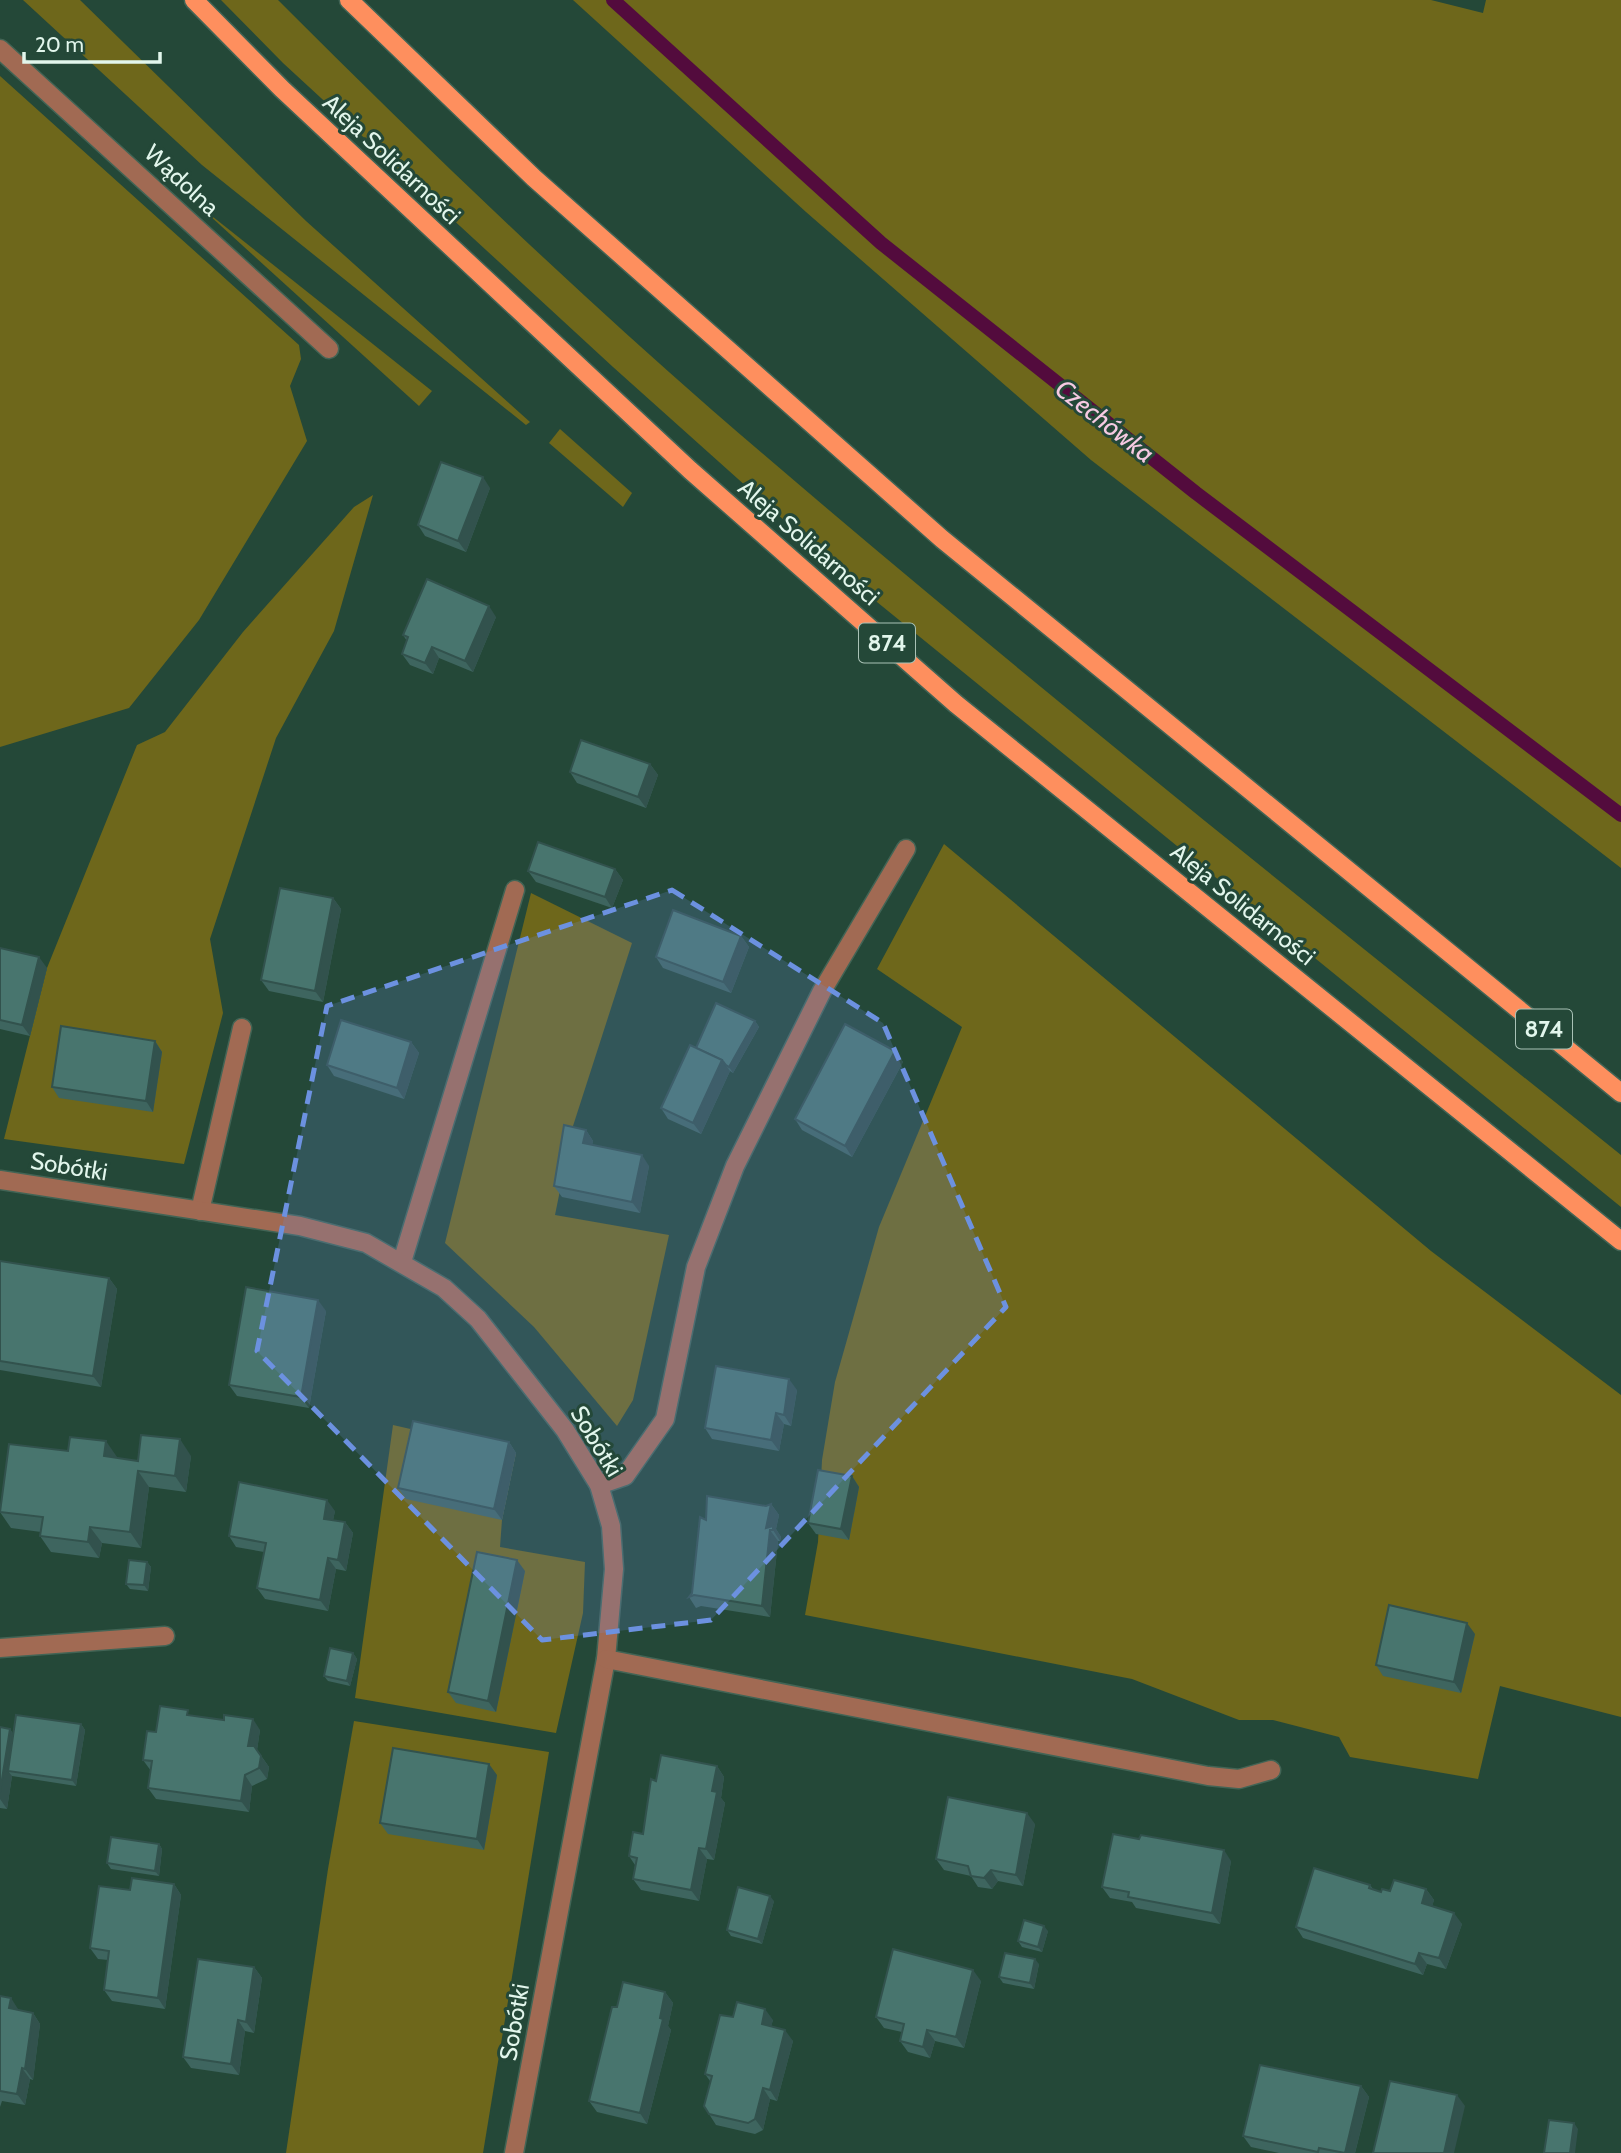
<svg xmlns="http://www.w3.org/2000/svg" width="1621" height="2153" font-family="Cabin,sans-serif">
  <rect width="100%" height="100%" fill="#244838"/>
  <g fill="#6e671b">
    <polygon points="23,0 80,0 306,221 530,422 526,425 202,165"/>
    <path d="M221,0H278C418,140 562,279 712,410C1008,666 1315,910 1621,1155V1207L861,589L613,367L283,63Z"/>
    <polygon points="573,0 1431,0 1483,13 1486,0 1621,0 1621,868 1091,460 806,212"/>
    <polygon points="0,76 299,345 301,359 290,386 307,441 199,620 129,708 0,747"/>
    <polygon points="198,205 432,391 419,406"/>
    <polygon points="560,429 632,493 623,507 549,443"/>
    <polygon points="373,495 334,631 276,738 210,939 223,1013 184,1164 4,1139 47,968 137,745 165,732 243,632 354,507"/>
    <polygon points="944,844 1431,1251 1621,1395 1621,1717 1500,1686 1478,1779 1350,1757 1339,1737 1273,1720 1239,1720 1132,1679 805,1615 818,1542 822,1460 835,1382 879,1227 962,1027 877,969"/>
    <polygon points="531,893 632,943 573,1126 555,1215 669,1235 633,1400 617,1426 534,1327 445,1243"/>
    <polygon points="393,1425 516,1453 502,1520 500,1547 585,1562 583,1613 556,1733 355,1698"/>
    <polygon points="354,1721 549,1752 483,2153 286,2153 328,1869"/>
  </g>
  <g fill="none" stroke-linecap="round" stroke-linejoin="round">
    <polyline stroke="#530b3d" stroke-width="14" points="613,0 881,243 1196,493 1621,815"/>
    <defs>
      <g id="lane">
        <polyline points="200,1211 242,1028"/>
        <polyline points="402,1262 515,890"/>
        <polyline points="599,1485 625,1476 665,1419 696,1267 735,1166 822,991 906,849"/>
      </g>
      <g id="street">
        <polyline points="0,49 329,349"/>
        <polyline points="0,1180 300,1226 366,1243 444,1288 478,1319 565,1430 599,1485 611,1526 614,1569 606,1659 514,2153"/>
        <polyline points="0,1648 165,1636"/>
        <polyline points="606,1659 1208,1776 1239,1779 1271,1770"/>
      </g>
      <g id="primary">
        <polyline points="194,0 282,89 690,470 956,704 1621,1241"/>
        <polyline points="349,0 534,178 942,539 1621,1093"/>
      </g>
    </defs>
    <use href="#lane" stroke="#426455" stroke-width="21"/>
    <use href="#street" stroke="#426455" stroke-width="21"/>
    <use href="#primary" stroke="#426455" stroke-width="21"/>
    <use href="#lane" stroke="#a16a53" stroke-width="18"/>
    <use href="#street" stroke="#a16a53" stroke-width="18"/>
    <use href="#primary" stroke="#fe8f5e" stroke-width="18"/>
  </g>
  <g fill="#3e655f">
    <polygon points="490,488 466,552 425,536 418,525"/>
    <polygon points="496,617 473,672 439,658 433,674 410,665 402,654 407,641 403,635"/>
    <polygon points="650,764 658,775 646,808 577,783 570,772"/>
    <polygon points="615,869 623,880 612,908 536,882 528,871"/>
    <polygon points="333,898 341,909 323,1002 269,991 261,980"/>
    <polygon points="741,936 749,947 731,993 663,968 656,957"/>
    <polygon points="0,948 47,968 30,1036 0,1029"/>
    <polygon points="755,1021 759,1027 733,1073 730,1071 701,1134 668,1119 661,1108 696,1048"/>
    <polygon points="155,1041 162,1052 153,1112 59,1098 52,1087"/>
    <polygon points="411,1042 419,1053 404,1099 334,1076 327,1065"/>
    <polygon points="895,1051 903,1062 852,1157 802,1130 795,1119"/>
    <polygon points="586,1130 593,1141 592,1145 649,1166 640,1213 562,1197 554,1186"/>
    <polygon points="0,1261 109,1278 117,1289 101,1387 0,1370"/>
    <polygon points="326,1311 309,1408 237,1396 229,1385"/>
    <polygon points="797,1390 791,1426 784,1424 779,1451 712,1439 705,1428"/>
    <polygon points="509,1442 516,1453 502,1520 406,1499 398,1488"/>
    <polygon points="191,1456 186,1492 149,1487 141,1548 102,1543 99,1558 51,1552 40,1536 41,1532 11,1528 0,1512 117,1457 117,1458 138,1461"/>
    <polygon points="852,1476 859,1487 849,1540 816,1534 808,1523"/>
    <polygon points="771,1504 779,1515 776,1529 781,1537 780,1541 778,1541 770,1617 701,1606 696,1608 689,1597 692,1593 706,1520"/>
    <polygon points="335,1511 333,1520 345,1522 353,1533 346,1571 336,1569 328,1611 265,1599 257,1588 264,1552 236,1547 229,1536"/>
    <polygon points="147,1562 151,1567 148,1591 130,1589 126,1584"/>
    <polygon points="525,1571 496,1712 456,1703 448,1692"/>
    <polygon points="1475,1634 1461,1693 1383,1676 1376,1665"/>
    <polygon points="353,1653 357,1659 350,1686 328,1681 324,1676"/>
    <polygon points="192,1716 260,1730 257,1750 269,1767 267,1779 252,1786 249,1812 156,1799 148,1788 151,1771 143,1760 156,1732"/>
    <polygon points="81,1724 85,1730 76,1786 12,1776 7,1809 0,1808 0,1727 10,1729 13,1734"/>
    <polygon points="717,1766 724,1777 721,1798 725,1803 714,1860 707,1859 699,1901 641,1890 633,1879 635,1865 629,1856 643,1834 656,1781"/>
    <polygon points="497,1775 484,1850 388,1834 380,1823"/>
    <polygon points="1035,1824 1023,1886 998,1881 992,1889 978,1887 971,1876 944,1870 936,1859"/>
    <polygon points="159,1844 162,1849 159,1876 111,1869 107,1863"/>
    <polygon points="1231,1861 1220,1924 1136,1908 1132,1902 1110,1898 1102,1887"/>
    <polygon points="174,1884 181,1895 165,2009 112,2001 104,1990 108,1960 98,1959 90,1948 130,1890"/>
    <polygon points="1370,1885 1373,1889 1381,1892 1426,1889 1434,1900 1432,1906 1462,1924 1446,1969 1427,1964 1423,1975 1303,1938 1296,1927"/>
    <polygon points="774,1901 762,1944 731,1936 727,1930"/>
    <polygon points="1048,1931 1042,1952 1022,1947 1018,1941"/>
    <polygon points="1039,1964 1034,1989 1003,1983 999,1977"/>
    <polygon points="254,1967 262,1978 254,2033 245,2031 239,2075 191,2068 183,2057"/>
    <polygon points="981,1981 964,2048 935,2041 930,2058 908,2052 900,2041 902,2032 884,2028 876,2017"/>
    <polygon points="665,1992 673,2003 668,2026 671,2030 647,2124 597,2112 589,2101 617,2007"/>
    <polygon points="0,1996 18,2010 33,2013 40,2024 33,2080 30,2079 25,2105 2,2101 0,2107"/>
    <polygon points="733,2017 773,2020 771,2026 793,2041 777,2101 770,2099 763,2130 755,2134 716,2125 709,2114 710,2081 705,2074"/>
    <polygon points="1361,2086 1369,2097 1355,2153 1279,2153 1251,2147 1243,2136"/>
  </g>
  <g fill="#32524d">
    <polygon points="483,477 490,488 466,552 458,541"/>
    <polygon points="489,606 496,617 473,672 465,661"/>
    <polygon points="432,647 439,658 433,674 425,663"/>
    <polygon points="650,764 658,775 646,808 638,797"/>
    <polygon points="615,869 623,880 612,908 605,897"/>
    <polygon points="333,898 341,909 323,1002 315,991"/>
    <polygon points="741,936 749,947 731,993 723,982"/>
    <polygon points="39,957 47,968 30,1036 22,1025"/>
    <polygon points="755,1021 759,1027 733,1073 729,1067"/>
    <polygon points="155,1041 162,1052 153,1112 146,1101"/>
    <polygon points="411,1042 419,1053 404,1099 397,1088"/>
    <polygon points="895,1051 903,1062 852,1157 845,1146"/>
    <polygon points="722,1060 730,1071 701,1134 693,1123"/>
    <polygon points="586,1130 593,1141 591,1154 583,1143"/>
    <polygon points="642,1155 649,1166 640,1213 632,1202"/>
    <polygon points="109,1278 117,1289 101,1387 93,1376"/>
    <polygon points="318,1300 326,1311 309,1408 301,1397"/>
    <polygon points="789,1379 797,1390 791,1426 784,1415"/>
    <polygon points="776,1413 784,1424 779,1451 771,1440"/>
    <polygon points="180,1439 191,1456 186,1492 175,1476"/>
    <polygon points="106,1441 117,1457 116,1472 104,1456"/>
    <polygon points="509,1442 516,1453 502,1520 494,1509"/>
    <polygon points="138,1471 149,1487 141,1548 130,1532"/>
    <polygon points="852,1476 859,1487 849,1540 841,1529"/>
    <polygon points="327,1500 335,1511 331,1530 324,1519"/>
    <polygon points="771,1504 779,1515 776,1529 781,1537 780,1541 773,1530 770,1530 778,1541 770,1617 762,1606 766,1528"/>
    <polygon points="345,1522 353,1533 346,1571 338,1560"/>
    <polygon points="90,1527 102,1543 99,1558 88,1542"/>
    <polygon points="328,1558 336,1569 328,1611 320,1600"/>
    <polygon points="517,1560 525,1571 496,1712 488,1701"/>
    <polygon points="147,1562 151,1567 148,1591 144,1585"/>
    <polygon points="1467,1623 1475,1634 1461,1693 1454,1682"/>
    <polygon points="353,1653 357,1659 350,1686 347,1681"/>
    <polygon points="253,1719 260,1730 256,1757 248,1746"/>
    <polygon points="81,1724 85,1730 76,1786 72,1780"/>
    <polygon points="10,1729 18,1740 8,1771 12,1776 7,1809 0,1799 0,1792"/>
    <polygon points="261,1756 269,1767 267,1779 259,1768"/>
    <polygon points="489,1764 497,1775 484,1850 477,1839"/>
    <polygon points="717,1766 724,1777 721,1798 725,1803 714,1860 706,1849 712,1791"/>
    <polygon points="245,1775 252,1786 249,1812 241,1801"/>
    <polygon points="1027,1813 1035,1824 1023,1886 1016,1875"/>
    <polygon points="159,1844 162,1849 159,1876 155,1871"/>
    <polygon points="699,1848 707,1859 699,1901 691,1890"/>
    <polygon points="1224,1850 1231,1861 1220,1924 1212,1913"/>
    <polygon points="991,1870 998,1881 992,1889 984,1878"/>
    <polygon points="174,1884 181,1895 165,2009 158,1998"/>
    <polygon points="1426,1889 1434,1900 1430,1914 1422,1903"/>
    <polygon points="770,1896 774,1901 762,1944 758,1939"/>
    <polygon points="1454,1913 1462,1924 1446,1969 1439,1958"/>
    <polygon points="1044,1926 1048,1931 1042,1952 1038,1947"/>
    <polygon points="1419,1953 1427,1964 1423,1975 1415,1964"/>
    <polygon points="1035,1959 1039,1964 1034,1989 1030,1983"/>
    <polygon points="254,1967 262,1978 254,2033 246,2022"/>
    <polygon points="973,1970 981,1981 964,2048 956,2037"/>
    <polygon points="665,1992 673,2003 668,2026 671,2030 647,2124 640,2113"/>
    <polygon points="11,1998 18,2009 17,2019 9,2008"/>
    <polygon points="765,2009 773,2020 769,2035 762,2024"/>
    <polygon points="33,2013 40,2024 33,2080 25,2069"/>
    <polygon points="238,2020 245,2031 239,2075 231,2064"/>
    <polygon points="785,2030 793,2041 777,2101 770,2090"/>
    <polygon points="927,2030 935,2041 930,2058 923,2047"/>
    <polygon points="22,2068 30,2079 25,2105 17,2094"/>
    <polygon points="1361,2086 1369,2097 1355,2153 1345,2153"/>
    <polygon points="763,2088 770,2099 763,2130 755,2119"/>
    <polygon points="1457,2095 1465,2106 1454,2153 1444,2153"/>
    <polygon points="1574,2123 1578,2129 1575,2153 1570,2153"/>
  </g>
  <g fill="#48756e" stroke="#32524d" stroke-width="2">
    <polygon points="441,462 483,477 458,541 418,525"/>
    <polygon points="427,579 489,606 465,661 432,647 425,663 402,654 408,637 403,635"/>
    <polygon points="581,740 650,764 638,797 570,772"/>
    <polygon points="538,842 615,869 605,897 528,871"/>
    <polygon points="280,888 333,898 315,991 261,980"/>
    <polygon points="673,910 741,936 723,982 656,957"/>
    <polygon points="0,948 39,957 22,1025 0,1020"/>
    <polygon points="716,1003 755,1021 729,1067 726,1065 722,1060 696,1048"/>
    <polygon points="341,1020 411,1042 397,1088 327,1065"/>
    <polygon points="845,1024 895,1051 845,1146 795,1119"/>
    <polygon points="61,1026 155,1041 146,1101 52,1087"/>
    <polygon points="690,1045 722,1060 693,1123 661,1108"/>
    <polygon points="564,1125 586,1130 583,1143 642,1155 632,1202 554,1186"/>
    <polygon points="0,1261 109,1278 93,1376 0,1361"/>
    <polygon points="246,1287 318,1300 301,1397 229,1385"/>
    <polygon points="716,1366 789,1379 784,1415 776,1413 771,1440 705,1428"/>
    <polygon points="413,1421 509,1442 494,1509 398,1488"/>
    <polygon points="141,1435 180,1439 175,1476 138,1471 130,1532 90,1527 88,1542 40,1536 43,1517 0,1512 9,1444 68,1451 70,1437 106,1441 104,1456 138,1461"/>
    <polygon points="818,1470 852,1476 841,1529 808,1523"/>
    <polygon points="239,1482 327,1500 324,1519 345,1522 338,1560 328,1558 320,1600 257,1588 266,1543 229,1536"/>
    <polygon points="707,1496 766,1506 771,1504 766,1528 773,1526 773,1530 770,1530 762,1606 694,1595 689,1597 692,1593 700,1517 706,1520"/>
    <polygon points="477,1552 517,1560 488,1701 448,1692"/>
    <polygon points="129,1560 147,1562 144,1585 126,1584"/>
    <polygon points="1389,1605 1467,1623 1454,1682 1376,1665"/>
    <polygon points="330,1648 353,1653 347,1681 324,1676"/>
    <polygon points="160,1706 188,1710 187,1715 224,1720 224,1715 253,1719 248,1746 254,1746 261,1756 259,1768 245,1775 241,1801 148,1788 152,1761 143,1760 147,1731 156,1732"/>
    <polygon points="16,1715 81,1724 72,1780 8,1771"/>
    <polygon points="0,1727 10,1729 0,1792"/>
    <polygon points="393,1748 489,1764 477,1839 380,1823"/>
    <polygon points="661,1755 717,1766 712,1791 717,1792 706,1849 699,1848 691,1890 633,1879 637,1858 629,1856 633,1832 643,1834 651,1779 656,1781"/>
    <polygon points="948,1797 1027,1813 1016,1875 991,1870 984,1878 971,1876 968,1866 936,1859"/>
    <polygon points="1113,1834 1139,1839 1141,1835 1224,1850 1212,1913 1128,1897 1129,1892 1102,1887"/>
    <polygon points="111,1837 159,1844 155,1871 107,1863"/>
    <polygon points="1314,1868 1370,1885 1369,1888 1381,1892 1382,1889 1390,1891 1394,1880 1426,1889 1422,1903 1454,1913 1439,1958 1419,1953 1415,1964 1296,1927"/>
    <polygon points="132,1878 174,1884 158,1998 104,1990 109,1951 90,1948 99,1886 130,1890"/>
    <polygon points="738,1887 770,1896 758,1939 727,1930"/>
    <polygon points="1024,1920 1044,1926 1038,1947 1018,1941"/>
    <polygon points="893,1949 973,1970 956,2037 927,2030 923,2047 900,2041 904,2024 876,2017"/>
    <polygon points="1005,1953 1035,1959 1030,1983 999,1977"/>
    <polygon points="198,1959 254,1967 246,2022 238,2020 231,2064 183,2057"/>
    <polygon points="623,1982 665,1992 660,2018 663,2019 640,2113 589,2101 612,2007 617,2007"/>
    <polygon points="0,1996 11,1998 9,2008 33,2013 25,2069 22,2068 17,2094 0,2091"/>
    <polygon points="737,2002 765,2009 762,2024 785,2030 770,2090 763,2088 755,2119 748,2123 709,2114 704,2106 712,2076 705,2074 720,2015 733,2017"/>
    <polygon points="1260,2065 1361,2086 1345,2153 1319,2148 1318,2152 1243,2136"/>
    <polygon points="1390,2081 1457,2095 1444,2153 1373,2153"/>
    <polygon points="1549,2120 1574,2123 1570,2153 1544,2153"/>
  </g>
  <path fill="#6c91e0" fill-opacity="0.2" stroke="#6c91e0" stroke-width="5" stroke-dasharray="14 9" stroke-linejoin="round" d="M672,890L883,1023L1006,1307L711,1620L542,1640L257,1351L327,1006Z"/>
  <g text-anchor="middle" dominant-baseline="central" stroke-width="6" stroke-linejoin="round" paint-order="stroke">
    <g fill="#244838" stroke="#a9c2b6" stroke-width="2">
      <rect x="859" y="623.5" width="56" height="39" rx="5"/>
      <rect x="1516" y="1009.5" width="56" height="39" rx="5"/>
    </g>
    <g font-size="23" font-weight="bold" fill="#e2f6ec">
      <text x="887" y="643">874</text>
      <text x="1544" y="1029">874</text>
    </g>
    <g font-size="24" fill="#e2f6ec" stroke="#244838">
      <text transform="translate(392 159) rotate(43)">Aleja Solidarności</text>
      <text transform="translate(182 180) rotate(43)">Wądolna</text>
      <text transform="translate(809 542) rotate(41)">Aleja Solidarności</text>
      <text transform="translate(1243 904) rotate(39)">Aleja Solidarności</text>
      <text transform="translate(69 1166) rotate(9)">Sobótki</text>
      <text transform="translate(597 1441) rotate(59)">Sobótki</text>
      <text transform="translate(514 2022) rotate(-80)">Sobótki</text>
    </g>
    <g font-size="26" font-style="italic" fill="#f6cae3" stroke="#244838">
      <text transform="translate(1105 421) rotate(38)">Czechówka</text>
    </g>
  </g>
  <path d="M24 52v10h136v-10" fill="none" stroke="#e2f6ec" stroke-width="3.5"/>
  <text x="35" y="52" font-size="21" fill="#e2f6ec" stroke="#244838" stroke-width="5" paint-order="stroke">20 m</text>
</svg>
